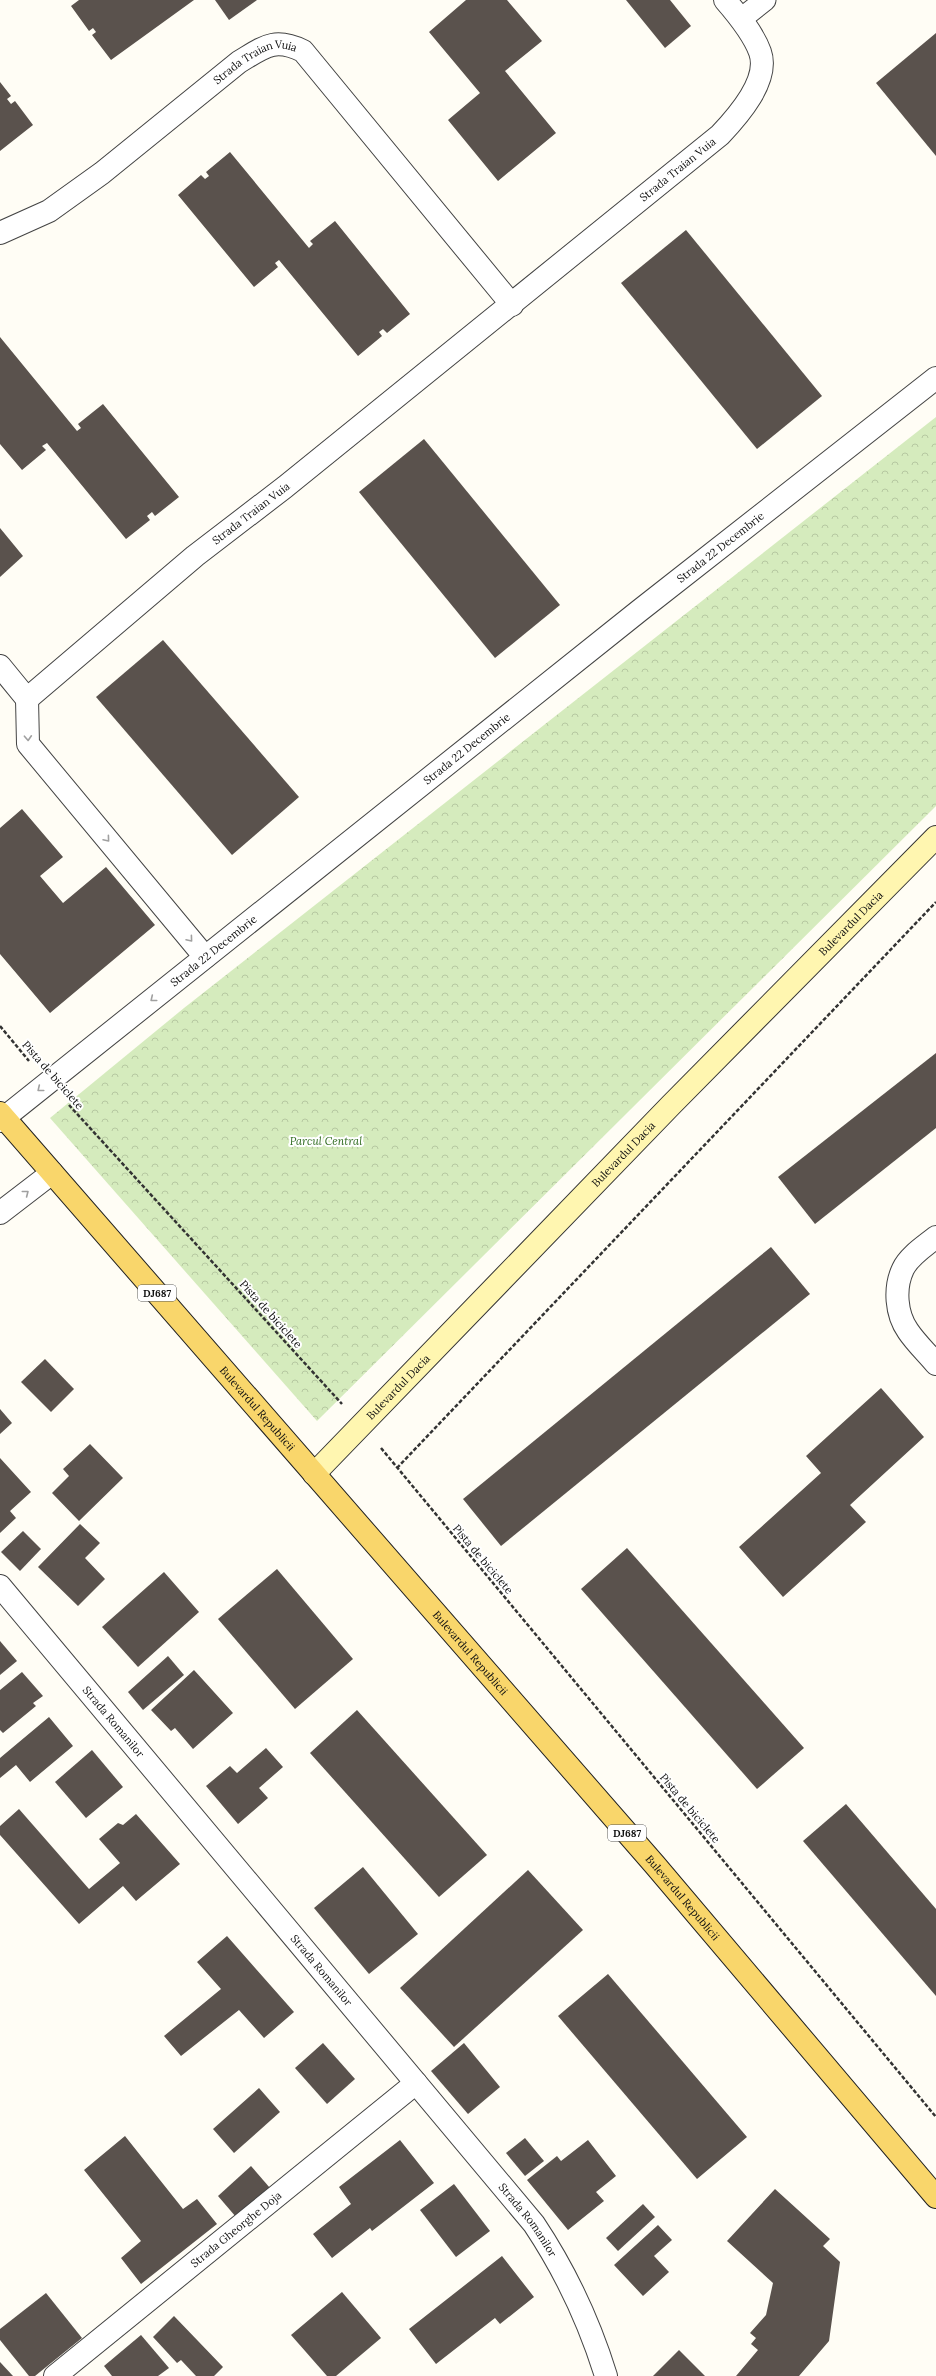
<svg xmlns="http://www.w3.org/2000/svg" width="936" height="2376" font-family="Lora,serif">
  <defs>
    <pattern id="park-crowns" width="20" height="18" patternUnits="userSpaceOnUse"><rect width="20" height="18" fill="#d5ebbd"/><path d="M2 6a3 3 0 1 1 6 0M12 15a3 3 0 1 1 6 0" fill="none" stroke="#b6c8a1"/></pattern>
  </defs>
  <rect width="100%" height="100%" fill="#fffdf5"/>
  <polygon fill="url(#park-crowns)" points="936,417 936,806 317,1421 50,1118 184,1008"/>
  <g fill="#5a524d">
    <polygon points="79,0 194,0 111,60 92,35 96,32 93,28 89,31 71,6"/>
    <polygon points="215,0 257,0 229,20"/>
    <polygon points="466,0 507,0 542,41 505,71 556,133 498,181 448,120 480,93 429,32"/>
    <polygon points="626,0 670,0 691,26 665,48"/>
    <polygon points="936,33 936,156 876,83"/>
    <polygon points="0,82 11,96 7,99 11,104 15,101 33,125 0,151"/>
    <polygon points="230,152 309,248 313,244 310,241 335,221 410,314 387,333 383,329 379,332 382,336 358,356 279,260 275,263 278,267 254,287 178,195 201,175 205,179 209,176 206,172"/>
    <polygon points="686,230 822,396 757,449 621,283"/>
    <polygon points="0,337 77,431 81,428 78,424 103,404 179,497 155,516 152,512 147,516 150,520 126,539 47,443 42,446 46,450 22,470 0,444"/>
    <polygon points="424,439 560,605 495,658 359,492"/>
    <polygon points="0,528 23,556 0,577"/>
    <polygon points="163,640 299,797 232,855 96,697"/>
    <polygon points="22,809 63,857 40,876 63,903 106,867 155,925 50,1013 0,954 0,828"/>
    <polygon points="936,1053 936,1128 815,1224 778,1177"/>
    <polygon points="771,1247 810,1294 501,1546 463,1499"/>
    <polygon points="45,1359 74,1389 51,1412 21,1382"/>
    <polygon points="881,1388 924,1437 850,1505 866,1522 783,1597 739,1547 821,1473 806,1456"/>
    <polygon points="0,1409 12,1423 0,1434"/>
    <polygon points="90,1444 123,1478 79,1521 52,1493 69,1476 63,1469"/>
    <polygon points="0,1458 31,1492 10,1511 16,1518 0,1533"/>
    <polygon points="80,1524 100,1543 85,1558 105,1579 78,1606 38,1567"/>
    <polygon points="23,1531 41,1549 20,1571 1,1552"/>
    <polygon points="627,1548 804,1748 757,1789 581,1589"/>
    <polygon points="277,1569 353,1659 295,1709 218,1619"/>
    <polygon points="164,1572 199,1612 138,1667 102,1627"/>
    <polygon points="0,1641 17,1661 0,1675"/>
    <polygon points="168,1656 184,1675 143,1710 128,1692"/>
    <polygon points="194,1670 233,1713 193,1749 175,1728 171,1731 151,1710"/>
    <polygon points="22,1672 43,1696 33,1703 36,1706 3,1733 0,1730 0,1690"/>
    <polygon points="357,1710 487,1855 439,1897 310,1753"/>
    <polygon points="49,1717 73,1746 30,1782 16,1765 0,1778 0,1758"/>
    <polygon points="266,1748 283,1767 259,1788 268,1798 238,1824 206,1786 230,1766 237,1773"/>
    <polygon points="92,1750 123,1787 86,1818 55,1782"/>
    <polygon points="846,1804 936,1909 936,1996 803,1841"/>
    <polygon points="19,1809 89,1889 120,1863 99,1839 118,1823 123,1825 136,1814 180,1864 136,1901 123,1886 79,1924 0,1835 0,1826"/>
    <polygon points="363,1867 418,1934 369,1974 314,1908"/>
    <polygon points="528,1870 583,1930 454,2047 400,1988"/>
    <polygon points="227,1936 294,2012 264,2038 239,2010 181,2056 164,2036 221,1989 197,1962"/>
    <polygon points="608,1974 747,2137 697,2179 558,2016"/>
    <polygon points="323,2043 355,2079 327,2104 295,2068"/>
    <polygon points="464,2043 500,2087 468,2114 431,2071"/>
    <polygon points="259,2088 280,2112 234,2153 213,2129"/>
    <polygon points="125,2136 183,2209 197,2199 217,2224 141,2284 121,2258 141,2241 84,2170"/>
    <polygon points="525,2138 544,2161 525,2176 506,2153"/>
    <polygon points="400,2140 434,2183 372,2231 370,2228 332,2258 313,2234 351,2204 339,2187"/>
    <polygon points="588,2140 616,2176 596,2192 604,2201 568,2230 527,2180 557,2156 561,2161"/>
    <polygon points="251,2166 270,2188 236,2217 218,2196"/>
    <polygon points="454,2184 490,2231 456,2257 420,2210"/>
    <polygon points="775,2189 830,2239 823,2246 840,2262 829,2341 799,2376 736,2376 758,2350 751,2344 756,2338 750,2333 766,2315 773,2283 727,2241"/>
    <polygon points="643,2204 655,2217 618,2251 606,2238"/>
    <polygon points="658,2225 672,2240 654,2256 669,2272 643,2296 614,2265"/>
    <polygon points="502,2256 534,2297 500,2324 495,2318 436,2364 409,2329"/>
    <polygon points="342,2292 381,2338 336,2376 327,2376 291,2335"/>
    <polygon points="46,2293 82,2338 35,2376 29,2376 0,2340 0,2329"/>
    <polygon points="174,2316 223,2367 214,2376 196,2376 181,2360 177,2363 153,2337"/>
    <polygon points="141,2335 169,2368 158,2376 112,2376 104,2366"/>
    <polygon points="679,2350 705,2376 653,2376"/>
    <polygon points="0,2362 13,2376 0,2376"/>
  </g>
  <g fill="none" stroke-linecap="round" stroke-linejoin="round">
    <defs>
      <polyline id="lane" points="741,19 765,0"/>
      <g id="street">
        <path id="s1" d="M0,233L49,211L102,173L239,62C264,47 274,37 303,51L512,305"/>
        <polyline points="0,666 27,699"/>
        <path id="s2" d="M27,699L195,556L285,487L720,135C738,116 770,80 760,52C753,33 738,15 725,0"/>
        <polyline points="27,699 28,744 205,957"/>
        <path id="s3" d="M0,1121L639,611L936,378"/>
        <polyline points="0,1213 52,1173"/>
        <path d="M936,1237C925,1246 909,1256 903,1269C894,1288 896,1314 908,1331C916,1343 927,1353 936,1364"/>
        <path id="s4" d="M0,1586L534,2224C566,2272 589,2321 606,2376"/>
        <path id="s5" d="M55,2376L416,2083"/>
      </g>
      <g id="secondary">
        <path id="s6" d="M314,1474L671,1105L936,837"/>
      </g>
      <g id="primary">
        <path id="s7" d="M0,1113L655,1865L936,2197"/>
      </g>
    </defs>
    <use href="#lane" stroke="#444" stroke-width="23"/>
    <use href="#street" stroke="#444" stroke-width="24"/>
    <use href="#secondary" stroke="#333" stroke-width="24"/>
    <use href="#primary" stroke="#222" stroke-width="24"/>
    <g stroke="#333" stroke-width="2.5" stroke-dasharray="4 2" stroke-linecap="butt">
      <polyline points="0,1026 29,1061"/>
      <polyline points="69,1105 342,1404"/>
      <polyline points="381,1448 936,2117"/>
      <polyline points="397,1468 936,902"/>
    </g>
    <use href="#lane" stroke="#fff" stroke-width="21"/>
    <use href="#street" stroke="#fff" stroke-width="22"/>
    <use href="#secondary" stroke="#fff6b0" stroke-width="22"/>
    <use href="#primary" stroke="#f9d66b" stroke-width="22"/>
  </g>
  <defs><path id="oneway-chevron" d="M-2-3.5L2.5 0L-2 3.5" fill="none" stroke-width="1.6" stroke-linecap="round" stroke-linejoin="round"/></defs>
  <g stroke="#a0a0a0">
    <use href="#oneway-chevron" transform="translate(28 738) rotate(87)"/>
    <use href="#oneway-chevron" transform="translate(107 839) rotate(50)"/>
    <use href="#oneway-chevron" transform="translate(190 939) rotate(50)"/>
    <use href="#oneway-chevron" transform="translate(153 999) rotate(141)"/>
    <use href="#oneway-chevron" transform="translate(40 1089) rotate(141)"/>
    <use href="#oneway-chevron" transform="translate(26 1193) rotate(-38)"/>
  </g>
  <g text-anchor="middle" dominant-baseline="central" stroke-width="4" stroke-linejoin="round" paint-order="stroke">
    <g fill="#fff" stroke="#585858" stroke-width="1">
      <rect x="138" y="1285" width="38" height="16" rx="3"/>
      <rect x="608" y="1825" width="38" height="16" rx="3"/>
    </g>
    <g font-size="10" font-weight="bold" fill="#111">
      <text x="157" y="1293">DJ687</text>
      <text x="627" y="1833">DJ687</text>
    </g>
    <g font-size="11" fill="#111" stroke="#fff">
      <text stroke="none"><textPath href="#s1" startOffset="311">Strada Traian Vuia</textPath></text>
      <text stroke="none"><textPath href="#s2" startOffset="839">Strada Traian Vuia</textPath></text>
      <text stroke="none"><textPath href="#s2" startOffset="291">Strada Traian Vuia</textPath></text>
      <text stroke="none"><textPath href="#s3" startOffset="921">Strada 22 Decembrie</textPath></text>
      <text stroke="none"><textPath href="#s3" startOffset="597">Strada 22 Decembrie</textPath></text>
      <text stroke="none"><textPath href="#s6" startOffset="769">Bulevardul Dacia</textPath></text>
      <text stroke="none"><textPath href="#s3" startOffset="273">Strada 22 Decembrie</textPath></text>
      <text transform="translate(53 1075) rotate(49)">Pista de biciclete</text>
      <text stroke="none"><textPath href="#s6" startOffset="445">Bulevardul Dacia</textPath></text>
      <text transform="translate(271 1314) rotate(48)">Pista de biciclete</text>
      <text stroke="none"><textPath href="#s6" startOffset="121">Bulevardul Dacia</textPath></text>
      <text stroke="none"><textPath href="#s7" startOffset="392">Bulevardul Republicii</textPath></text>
      <text transform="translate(483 1559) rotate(50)">Pista de biciclete</text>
      <text stroke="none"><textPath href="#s7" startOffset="716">Bulevardul Republicii</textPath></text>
      <text stroke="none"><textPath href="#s4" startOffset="177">Strada Romanilor</textPath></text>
      <text transform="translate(690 1808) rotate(50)">Pista de biciclete</text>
      <text stroke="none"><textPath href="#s7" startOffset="1040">Bulevardul Republicii</textPath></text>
      <text stroke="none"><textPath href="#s4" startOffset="501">Strada Romanilor</textPath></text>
      <text stroke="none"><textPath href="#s4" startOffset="825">Strada Romanilor</textPath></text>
      <text stroke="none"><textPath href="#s5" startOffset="233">Strada Gheorghe Doja</textPath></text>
    </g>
    <g font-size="11" font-style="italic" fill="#2f6b1f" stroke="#fff">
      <text x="326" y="1141">Parcul Central</text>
    </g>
  </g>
</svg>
